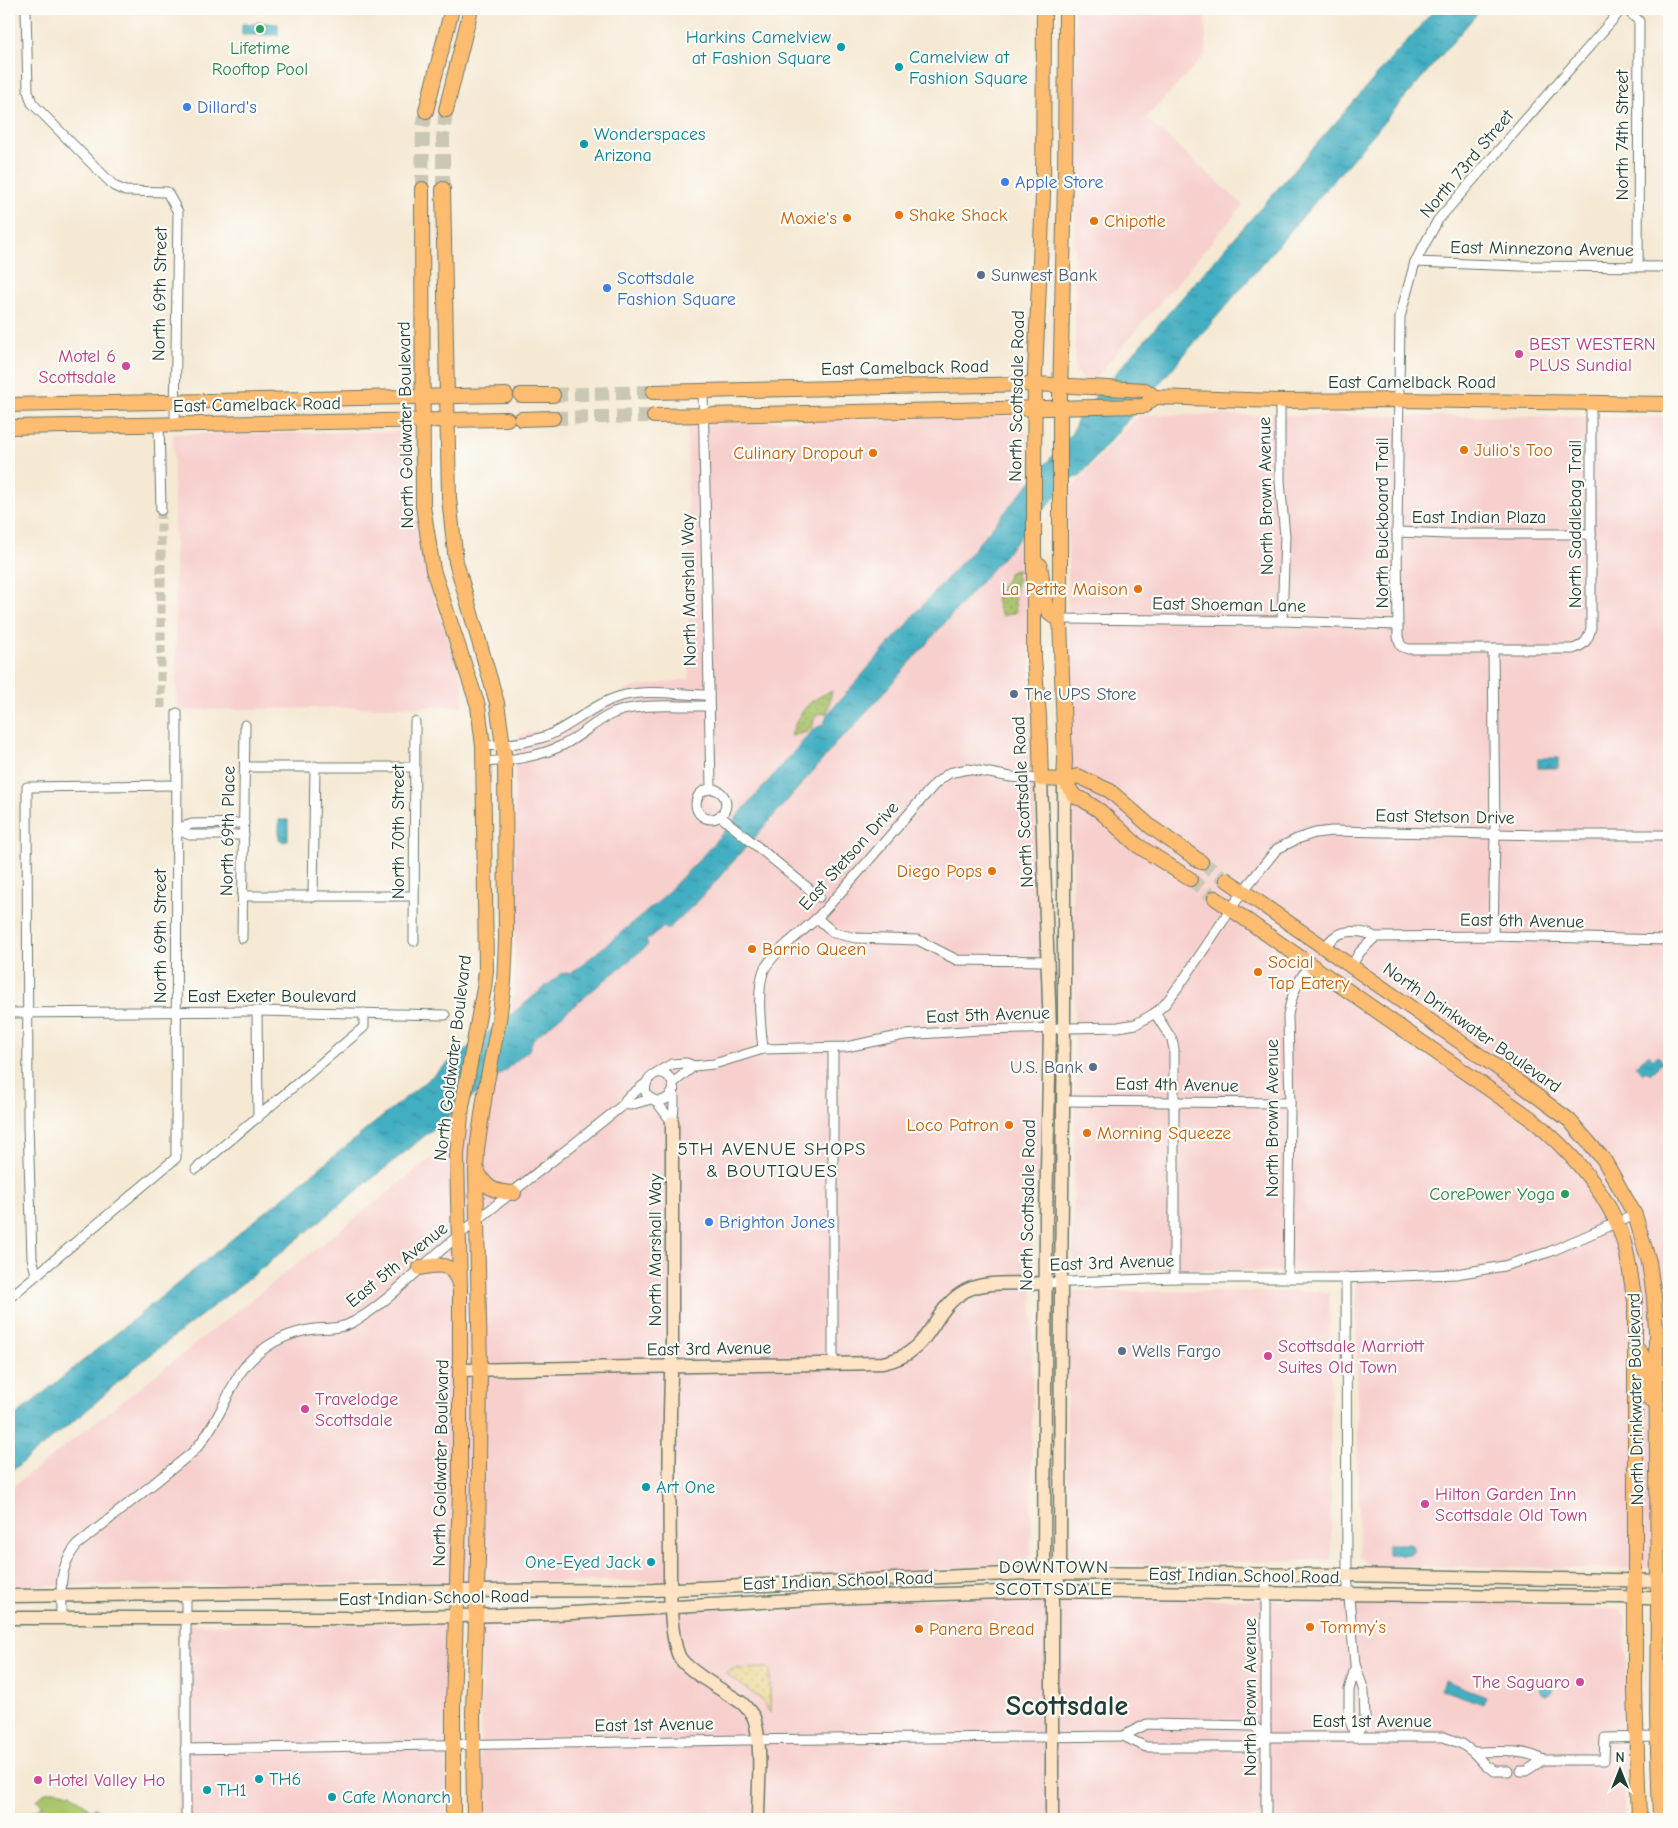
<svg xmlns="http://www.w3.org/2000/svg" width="1678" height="1828" font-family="'Comic Neue',sans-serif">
  <defs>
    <pattern id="grass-dots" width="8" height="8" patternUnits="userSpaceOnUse" patternTransform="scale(1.25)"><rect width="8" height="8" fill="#a8c369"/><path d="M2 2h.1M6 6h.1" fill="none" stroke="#88a057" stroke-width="1.8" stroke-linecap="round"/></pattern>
    <pattern id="sand-dots" width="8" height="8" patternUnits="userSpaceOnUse" patternTransform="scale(1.25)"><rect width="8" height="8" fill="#eeda9e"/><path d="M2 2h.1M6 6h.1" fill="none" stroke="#ccbc89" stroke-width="1.8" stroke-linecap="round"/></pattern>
    <pattern id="water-ripples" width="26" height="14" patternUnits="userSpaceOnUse" patternTransform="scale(1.25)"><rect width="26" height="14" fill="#42aec1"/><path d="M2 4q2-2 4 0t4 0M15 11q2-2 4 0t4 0" fill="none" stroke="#378f9e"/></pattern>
  </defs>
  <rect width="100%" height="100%" fill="#fdfcf7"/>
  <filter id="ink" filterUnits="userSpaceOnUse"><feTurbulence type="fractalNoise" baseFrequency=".02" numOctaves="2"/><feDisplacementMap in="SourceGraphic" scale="10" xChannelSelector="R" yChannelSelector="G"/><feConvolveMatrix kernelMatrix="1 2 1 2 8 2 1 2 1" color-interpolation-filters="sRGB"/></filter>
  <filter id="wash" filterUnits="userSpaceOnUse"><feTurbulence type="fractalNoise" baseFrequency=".0096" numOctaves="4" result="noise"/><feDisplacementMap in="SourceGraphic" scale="20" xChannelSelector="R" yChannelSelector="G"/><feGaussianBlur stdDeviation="1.12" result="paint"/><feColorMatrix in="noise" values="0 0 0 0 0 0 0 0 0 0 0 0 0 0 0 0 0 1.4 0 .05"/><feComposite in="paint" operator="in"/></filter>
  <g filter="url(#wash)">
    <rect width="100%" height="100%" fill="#f5e9d4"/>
    <g fill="#f7d0ce">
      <polygon points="1075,9 1205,9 1206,54 1146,118 1243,205 1093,381 1082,377 1075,370"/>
      <polygon points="1139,415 1669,417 1669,1569 1369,1566 1359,1557 1356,1272 1081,1268 1073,1259 1075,1047 1067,493"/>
      <polygon points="1013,416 1025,426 1032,769 1044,947 1044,1050 1041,1170 1030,1187 1033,1265 1031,1555 1021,1565 740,1580 9,1586 9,1490 489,1113 515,991 515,763 518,735 544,729 631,688 689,679 687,423"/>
      <polygon points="412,432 412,469 418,528 435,601 463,682 463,706 177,710 173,434"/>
      <polygon points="1073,1291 1330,1292 1331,1560 1081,1566 1071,1563 1067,1554 1067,1299 1069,1293"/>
      <polygon points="1029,1596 1318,1601 1447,1600 1620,1610 1625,1617 1627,1748 1624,1819 480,1819 481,1620 752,1606"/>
      <polygon points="445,1623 447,1819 178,1819 177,1625"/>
    </g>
    <g fill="url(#grass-dots)" stroke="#64804e">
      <path d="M1018,568L1017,573L1016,572L1015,574L1018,580L1014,592L1016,612L1002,616C989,591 1002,593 1009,573Z"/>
      <path d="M832,691L827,713L817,714L814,720L812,729L807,732L791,736C799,711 807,701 832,691Z"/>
    </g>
    <polygon fill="url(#sand-dots)" stroke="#868c69" points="768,1668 770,1671 770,1713 761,1699 726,1674 733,1669"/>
    <polygon fill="#a8c369" stroke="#64804e" points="57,1790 71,1793 91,1810 94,1807 105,1817 102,1819 30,1819 32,1813 42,1805 37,1800 46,1792"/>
    <g fill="url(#water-ripples)" stroke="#30767a">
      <polygon points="1435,9 1481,9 1079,477 1072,478 849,732 835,742 834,746 815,769 700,899 667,930 664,927 646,941 648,945 533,1039 529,1050 502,1073 267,1264 135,1367 86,1411 9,1473 9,1421 453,1059 513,1013 561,974 573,972 657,903 698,861 814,729 824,724 827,715 897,635 906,627 913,616 972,551 1072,433 1080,414"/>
      <polygon points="257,22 278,24 278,35 242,35 242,24 257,24"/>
      <rect x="1538" y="758" width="20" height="10"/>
      <polygon points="279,820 288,820 288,840 285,842 279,840"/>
      <polygon points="1649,1054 1653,1059 1657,1055 1663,1062 1650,1074 1646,1070 1642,1073 1636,1066"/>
      <polygon points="1388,1544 1410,1544 1414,1547 1414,1550 1410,1554 1388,1554"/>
      <polygon points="1444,1680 1486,1696 1483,1704 1441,1689"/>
      <circle cx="1547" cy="1688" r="7"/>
    </g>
  </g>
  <g filter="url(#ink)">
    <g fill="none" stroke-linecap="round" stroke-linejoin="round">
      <polyline stroke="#cac7b4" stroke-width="9" stroke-dasharray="9 4.5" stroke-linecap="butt" points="161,510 161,708"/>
      <g stroke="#cac7b4" stroke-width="14" stroke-dasharray="14 7" stroke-linecap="butt">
        <polyline points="422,189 423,128 426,111"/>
        <polyline points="443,189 443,138 446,110"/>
        <polyline points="553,395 653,392"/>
        <polyline points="553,418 654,416"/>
        <polyline points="1201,862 1227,880"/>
        <polyline points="1190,879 1215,898"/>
      </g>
      <defs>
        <g id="street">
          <polyline points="26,9 28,91 32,103 114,186 125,191 167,192 178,212 175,424"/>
          <polyline points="1626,9 1639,21 1638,267"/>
          <polyline points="1415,262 1521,266 1669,267"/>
          <polyline points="703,390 711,789"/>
          <polyline points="1280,401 1280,481 1285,536 1282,621"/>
          <path d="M1591,403V628C1588,640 1585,645 1573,649H1408L1401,646L1398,637L1397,532L1400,317L1415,262L1438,220L1622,9"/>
          <polyline points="159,425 161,510"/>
          <polyline points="1397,532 1448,534 1591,534"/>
          <polyline points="1060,619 1282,621 1398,625"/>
          <polyline points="1493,650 1495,834 1493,936"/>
          <path d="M483,746C504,745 527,743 547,736C572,726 592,705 618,697C647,688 679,695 709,695"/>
          <path d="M485,762C511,760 539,757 563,745C581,736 595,721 614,713C643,702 679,707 709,706"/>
          <polyline points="245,767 415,767"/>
          <circle cx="711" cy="804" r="15"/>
          <polyline points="720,816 819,897"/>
          <polyline points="176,829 190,835 244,835"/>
          <polyline points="176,829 192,824 244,823"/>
          <polyline points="242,896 413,896"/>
          <polyline points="313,897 315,766"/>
          <polyline points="817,918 834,933 856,938 918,940 957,960 1049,961"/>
          <polyline points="242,938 245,725"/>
          <polyline points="414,941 415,722"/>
          <path d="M1325,947C1328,943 1332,938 1336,936C1347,929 1365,931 1375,937L1493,936L1669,940"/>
          <polyline points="1351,966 1360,952 1375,937"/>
          <polyline points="257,1011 258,1118"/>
          <polyline points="9,1013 257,1011 445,1015"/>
          <polyline points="1155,1013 1172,1040 1174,1049 1174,1278"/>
          <path d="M763,1049C761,1028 756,990 764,970C772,953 804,931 818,917C859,874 896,827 936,783L949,773L968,769L1011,777L1041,779"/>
          <polyline points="656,1073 672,1064 686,1063 694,1066 714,1064 763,1049 846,1047 904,1035 980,1030 1118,1027 1136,1024 1155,1013 1165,1004 1184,979 1243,891 1277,849 1297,839 1315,833 1332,831 1550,835 1669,835"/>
          <polyline points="673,1083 694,1066"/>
          <polyline points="656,1101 672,1122"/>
          <polyline points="1064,1101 1290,1103"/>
          <polyline points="624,1104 630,1105 651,1099"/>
          <path d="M672,1122C674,1115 674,1107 674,1099C673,1093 675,1085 671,1080C662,1064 642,1077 646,1093C654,1105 667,1103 673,1091"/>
          <polyline points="196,1169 364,1027 364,1013"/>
          <polyline points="36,1274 32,1258 28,1124 27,787 176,785"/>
          <polyline points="1346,1277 1347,1575 1355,1664 1364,1691 1365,1720 1356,1737"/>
          <path d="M1288,1278L1290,1103L1288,1016C1291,995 1298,981 1310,964"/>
          <polyline points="1045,1283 1174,1278 1341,1278 1456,1274 1504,1266 1549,1252 1635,1215"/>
          <polyline points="9,1298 176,1158 177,713"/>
          <polyline points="833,1364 833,1048"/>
          <polyline points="1266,1574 1266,1819"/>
          <path d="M61,1618C61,1591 58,1567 77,1545L193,1452C205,1439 214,1424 222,1408C231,1390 238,1371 254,1357C271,1341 291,1332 315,1329C329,1328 342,1329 355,1321C387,1303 417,1270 446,1246C504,1197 565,1152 624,1104L626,1099L645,1084"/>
          <polyline points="1355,1668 1349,1690 1349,1719 1356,1737"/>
          <polyline points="1123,1736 1146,1747 1253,1747 1266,1737 1444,1737 1462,1744 1473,1752 1486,1766 1495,1771 1508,1771"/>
          <polyline points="1657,1737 1669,1742"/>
          <polyline points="185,1749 744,1740 1123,1736 1147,1724 1254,1726 1266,1737"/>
          <path d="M1473,1752C1496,1752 1523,1748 1543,1760H1604L1605,1738L1657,1737L1669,1732"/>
          <polyline points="1520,1771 1526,1771 1543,1760"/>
          <polyline points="186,1819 186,1594"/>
        </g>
        <g id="secondary">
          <polyline points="1041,779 1050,1029 1046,1217 1044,1560 1045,1573 1048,1580"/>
          <path d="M672,1122V1349C669,1417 669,1485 670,1554C670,1579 669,1634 679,1656C685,1670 728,1693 742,1703C747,1708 751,1712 754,1718C763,1745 758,1791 758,1819"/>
          <path d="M460,1370L883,1363C935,1352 928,1312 965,1291C988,1279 1020,1285 1045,1283"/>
          <polyline points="9,1596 444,1591 654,1590 1029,1573 1347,1575 1669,1581"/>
          <polyline points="9,1618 364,1618 555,1614 828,1598 1031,1591 1620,1597 1669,1599"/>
          <polyline points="1052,1819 1052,1591 1060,1573 1060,1561 1061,1281 1064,1028 1064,780"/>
        </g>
        <g id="primary">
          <polyline points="1044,9 1043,195 1035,373 1034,468 1034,658 1039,716 1041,779 1064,780 1078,776 1110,791 1151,827 1201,862"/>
          <polyline points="446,110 471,9"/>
          <polyline points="426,111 452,9"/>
          <polyline points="422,189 423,506 433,570 478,706 483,746 486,970 484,988 462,1107 457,1155 460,1289 460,1491 453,1705 453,1819"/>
          <polyline points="443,189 449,498 456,562 497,703 505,760 506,940 504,982 499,1020 486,1087 477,1149 476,1171 480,1370 478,1558 473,1712 474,1819"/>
          <polyline points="653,392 1035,384 1145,390 1155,397 1280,401 1399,400 1669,404"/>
          <polyline points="521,395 553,395"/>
          <polyline points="9,405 506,395"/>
          <polyline points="654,416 1144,406 1155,397"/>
          <polyline points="521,419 553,418"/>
          <polyline points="9,427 507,419"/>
          <polyline points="1040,565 1046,607 1051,615 1060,619"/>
          <polyline points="1064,780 1065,760 1060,619 1060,398 1065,180 1066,9"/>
          <polyline points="1064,780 1075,797 1082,799 1100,811 1137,845 1190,879"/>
          <polyline points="1227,880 1518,1082 1569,1120 1604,1160 1635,1215 1649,1262 1654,1297 1656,1332 1658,1599 1657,1716 1660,1819"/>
          <path d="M1215,898L1529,1117C1565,1146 1597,1180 1617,1223C1628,1247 1630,1276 1635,1301V1691L1639,1819"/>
          <path d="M477,1170C486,1189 494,1192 514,1193"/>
          <path d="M420,1268C440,1264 452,1262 459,1284"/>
          <polyline points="1639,1351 1643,1356 1647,1396 1657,1404"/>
        </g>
      </defs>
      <use href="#street" stroke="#6a796c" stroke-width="11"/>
      <use href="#secondary" stroke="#6a796c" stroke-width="15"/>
      <use href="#primary" stroke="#6a796c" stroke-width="16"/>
      <use href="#street" stroke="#fff" stroke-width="9"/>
      <use href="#secondary" stroke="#fee4c5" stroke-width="12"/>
      <use href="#primary" stroke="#fdbc6f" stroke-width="14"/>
    </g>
  </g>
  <g fill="#2e9e5b" stroke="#fdfcf7" stroke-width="2">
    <circle cx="260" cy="29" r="5"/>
    <circle cx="1565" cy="1194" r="5"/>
  </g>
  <g fill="#0f9aa8" stroke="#fdfcf7" stroke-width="2">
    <circle cx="841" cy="47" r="5"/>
    <circle cx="899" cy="67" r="5"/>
    <circle cx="584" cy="144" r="5"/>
    <circle cx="646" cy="1487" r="5"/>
    <circle cx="651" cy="1562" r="5"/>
    <circle cx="259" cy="1779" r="5"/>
    <circle cx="207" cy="1790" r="5"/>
    <circle cx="332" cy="1797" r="5"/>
  </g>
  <g fill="#3f7fe0" stroke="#fdfcf7" stroke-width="2">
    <circle cx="187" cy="107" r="5"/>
    <circle cx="1005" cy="182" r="5"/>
    <circle cx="607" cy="288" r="5"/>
    <circle cx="709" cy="1222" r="5"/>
  </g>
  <g fill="#e8710a" stroke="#fdfcf7" stroke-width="2">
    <circle cx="899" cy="215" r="5"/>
    <circle cx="847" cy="218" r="5"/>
    <circle cx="1094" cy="221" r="5"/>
    <circle cx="1464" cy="450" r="5"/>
    <circle cx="873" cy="453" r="5"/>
    <circle cx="1138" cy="589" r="5"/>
    <circle cx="992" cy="871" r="5"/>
    <circle cx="752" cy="949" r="5"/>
    <circle cx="1258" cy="972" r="5"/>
    <circle cx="1009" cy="1125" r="5"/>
    <circle cx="1087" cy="1133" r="5"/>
    <circle cx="1310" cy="1627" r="5"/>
    <circle cx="919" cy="1629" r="5"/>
  </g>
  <g fill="#5c6f8a" stroke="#fdfcf7" stroke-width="2">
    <circle cx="981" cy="275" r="5"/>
    <circle cx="1014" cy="694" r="5"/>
    <circle cx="1093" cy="1067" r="5"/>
    <circle cx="1122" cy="1351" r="5"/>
  </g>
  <g fill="#d1479c" stroke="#fdfcf7" stroke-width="2">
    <circle cx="1519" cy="354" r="5"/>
    <circle cx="126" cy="366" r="5"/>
    <circle cx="1268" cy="1356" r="5"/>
    <circle cx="305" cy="1409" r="5"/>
    <circle cx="1425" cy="1504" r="5"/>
    <circle cx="1580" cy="1682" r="5"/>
    <circle cx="38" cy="1780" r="5"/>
  </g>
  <g text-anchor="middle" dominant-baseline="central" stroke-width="4.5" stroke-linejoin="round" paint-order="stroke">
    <g font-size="18" fill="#0d838f" stroke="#fdfcf7" text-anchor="start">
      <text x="831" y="37" text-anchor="end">Harkins Camelview<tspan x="831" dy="21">at Fashion Square</tspan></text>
      <text x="909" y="57">Camelview at<tspan x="909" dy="21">Fashion Square</tspan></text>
      <text x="594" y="134">Wonderspaces<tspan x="594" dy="21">Arizona</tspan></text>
      <text x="656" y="1487">Art One</text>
      <text x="641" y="1562" text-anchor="end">One-Eyed Jack</text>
      <text x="269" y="1779">TH6</text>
      <text x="217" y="1790">TH1</text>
      <text x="342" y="1797">Cafe Monarch</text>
    </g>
    <g font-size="18" fill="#27864d" stroke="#fdfcf7">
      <text x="260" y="48">Lifetime<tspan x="260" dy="21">Rooftop Pool</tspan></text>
      <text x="1555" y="1194" text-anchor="end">CorePower Yoga</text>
    </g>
    <g font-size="18" fill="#366cbe" stroke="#fdfcf7" text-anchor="start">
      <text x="197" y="107">Dillard's</text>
      <text x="1015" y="182">Apple Store</text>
      <text x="617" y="278">Scottsdale<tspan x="617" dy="21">Fashion Square</tspan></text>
      <text x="719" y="1222">Brighton Jones</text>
    </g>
    <g font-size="18" fill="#1f3d34" stroke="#fdfcf7">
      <text transform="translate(1622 135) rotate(-90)">North 74th Street</text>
      <text transform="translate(1467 164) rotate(-50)">North 73rd Street</text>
      <text transform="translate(1542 249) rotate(1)">East Minnezona Avenue</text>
      <text transform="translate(160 294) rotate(-89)">North 69th Street</text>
      <text transform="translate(905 368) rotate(-1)">East Camelback Road</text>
      <text x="1412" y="382">East Camelback Road</text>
      <text transform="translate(1017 396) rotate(-89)">North Scottsdale Road</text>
      <text transform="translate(257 405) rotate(-1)">East Camelback Road</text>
      <text transform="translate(406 425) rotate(-91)">North Goldwater Boulevard</text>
      <text transform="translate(1266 496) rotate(-91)">North Brown Avenue</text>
      <text x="1479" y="517">East Indian Plaza</text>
      <text transform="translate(1382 523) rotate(-90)">North Buckboard Trail</text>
      <text transform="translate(1575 524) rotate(-90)">North Saddlebag Trail</text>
      <text transform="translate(689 590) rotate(-91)">North Marshall Way</text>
      <text transform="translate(1229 605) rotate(1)">East Shoeman Lane</text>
      <text transform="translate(1023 802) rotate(-93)">North Scottsdale Road</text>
      <text transform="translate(1445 817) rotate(1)">East Stetson Drive</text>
      <text transform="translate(228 831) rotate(-89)">North 69th Place</text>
      <text transform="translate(398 832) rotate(-90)">North 70th Street</text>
      <text transform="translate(849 856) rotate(-48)">East Stetson Drive</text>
      <text transform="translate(1522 921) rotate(1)">East 6th Avenue</text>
      <text transform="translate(160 936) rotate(-90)">North 69th Street</text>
      <text x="272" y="996">East Exeter Boulevard</text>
      <text transform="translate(988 1015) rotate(-2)">East 5th Avenue</text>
      <text transform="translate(1472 1028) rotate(35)">North Drinkwater Boulevard</text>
      <text transform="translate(453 1058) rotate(-83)">North Goldwater Boulevard</text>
      <text transform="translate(1177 1085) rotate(1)">East 4th Avenue</text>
      <text transform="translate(1272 1118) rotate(-90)">North Brown Avenue</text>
      <text transform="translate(1028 1205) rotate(-89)">North Scottsdale Road</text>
      <text transform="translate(655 1250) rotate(-90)">North Marshall Way</text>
      <text transform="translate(1112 1263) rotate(-2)">East 3rd Avenue</text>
      <text transform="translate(397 1265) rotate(-39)">East 5th Avenue</text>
      <text transform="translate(709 1349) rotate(-1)">East 3rd Avenue</text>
      <text transform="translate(1636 1399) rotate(-91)">North Drinkwater Boulevard</text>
      <text transform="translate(441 1463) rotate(-89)">North Goldwater Boulevard</text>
      <text transform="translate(1244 1576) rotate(1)">East Indian School Road</text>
      <text transform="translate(838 1581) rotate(-2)">East Indian School Road</text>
      <text transform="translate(434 1598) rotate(-1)">East Indian School Road</text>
      <text transform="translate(1250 1697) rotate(-90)">North Brown Avenue</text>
      <text x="1372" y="1721">East 1st Avenue</text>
      <text transform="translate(654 1725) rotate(-1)">East 1st Avenue</text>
    </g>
    <g font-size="18" fill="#c56008" stroke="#fdfcf7" text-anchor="start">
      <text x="909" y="215">Shake Shack</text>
      <text x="837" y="218" text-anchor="end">Moxie's</text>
      <text x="1104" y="221">Chipotle</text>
      <text x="1474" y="450">Julio's Too</text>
      <text x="863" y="453" text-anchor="end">Culinary Dropout</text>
      <text x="1128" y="589" text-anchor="end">La Petite Maison</text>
      <text x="982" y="871" text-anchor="end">Diego Pops</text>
      <text x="762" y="949">Barrio Queen</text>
      <text x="1268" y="962">Social<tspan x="1268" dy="21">Tap Eatery</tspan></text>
      <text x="999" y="1125" text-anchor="end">Loco Patron</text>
      <text x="1097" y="1133">Morning Squeeze</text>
      <text x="1320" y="1627">Tommy’s</text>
      <text x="929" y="1629">Panera Bread</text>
    </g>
    <g font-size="18" fill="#4e5e75" stroke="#fdfcf7" text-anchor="start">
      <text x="991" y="275">Sunwest Bank</text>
      <text x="1024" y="694">The UPS Store</text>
      <text x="1083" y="1067" text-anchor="end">U.S. Bank</text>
      <text x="1132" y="1351">Wells Fargo</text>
    </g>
    <g font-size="18" fill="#b23c85" stroke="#fdfcf7" text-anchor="start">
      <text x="1529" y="344">BEST WESTERN<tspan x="1529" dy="21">PLUS Sundial</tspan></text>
      <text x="116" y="356" text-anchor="end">Motel 6<tspan x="116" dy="21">Scottsdale</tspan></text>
      <text x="1278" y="1346">Scottsdale Marriott<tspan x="1278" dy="21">Suites Old Town</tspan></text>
      <text x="315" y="1399">Travelodge<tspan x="315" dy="21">Scottsdale</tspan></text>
      <text x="1435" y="1494">Hilton Garden Inn<tspan x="1435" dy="21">Scottsdale Old Town</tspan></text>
      <text x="1570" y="1682" text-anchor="end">The Saguaro</text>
      <text x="48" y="1780">Hotel Valley Ho</text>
    </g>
    <g font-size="19" letter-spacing="1" fill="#1f3d34" stroke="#fdfcf7">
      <text x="772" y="1149">5TH AVENUE SHOPS<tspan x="772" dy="22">&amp; BOUTIQUES</tspan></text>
      <text x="1054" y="1567">DOWNTOWN<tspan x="1054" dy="22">SCOTTSDALE</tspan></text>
    </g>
    <g font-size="28" font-weight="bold" fill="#1f3d34" stroke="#fdfcf7">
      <text x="1067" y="1706">Scottsdale</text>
    </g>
  </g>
  <rect width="1678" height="1828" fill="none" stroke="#fdfcf7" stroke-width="30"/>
  <g transform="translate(1620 1770)" stroke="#fdfcf7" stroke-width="4" paint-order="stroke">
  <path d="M0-4L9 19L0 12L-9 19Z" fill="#1f3d34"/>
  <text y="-8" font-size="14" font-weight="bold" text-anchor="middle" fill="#1f3d34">N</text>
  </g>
</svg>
